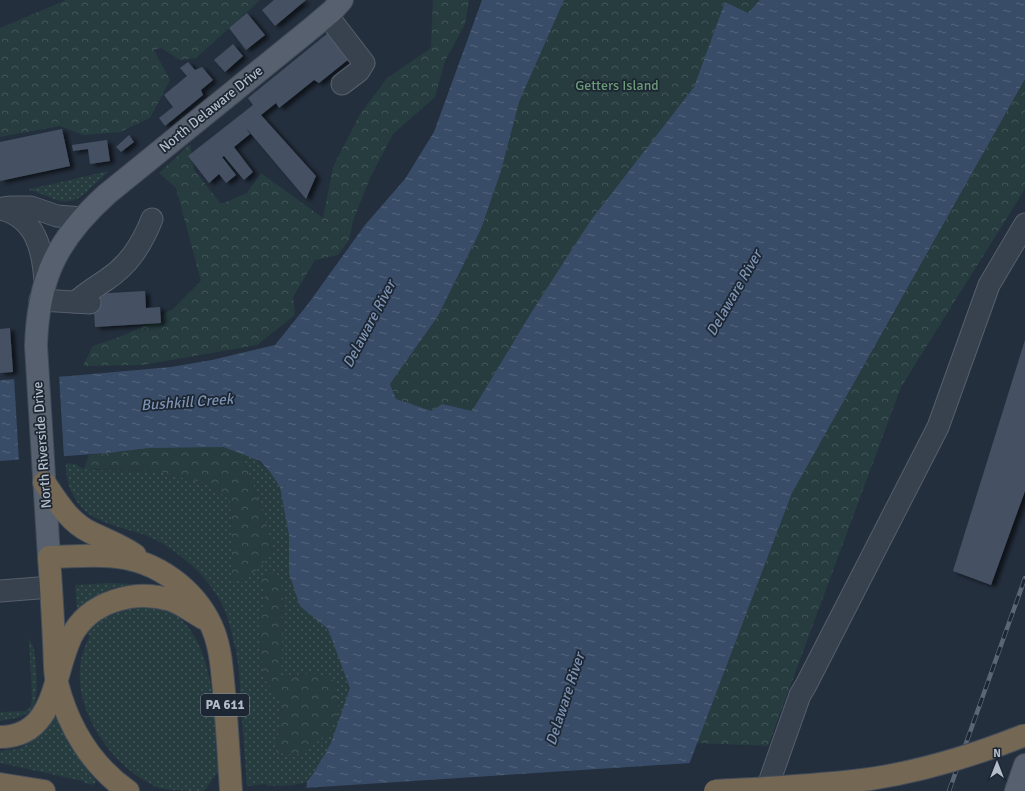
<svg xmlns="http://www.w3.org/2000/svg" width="1025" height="791" font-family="Signika,sans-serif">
  <defs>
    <pattern id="green-dots" width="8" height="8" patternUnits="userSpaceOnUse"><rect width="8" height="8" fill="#263c3f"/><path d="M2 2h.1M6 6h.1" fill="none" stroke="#435659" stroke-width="1.8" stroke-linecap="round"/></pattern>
    <pattern id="forest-crowns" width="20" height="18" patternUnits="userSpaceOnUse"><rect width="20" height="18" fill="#263c3f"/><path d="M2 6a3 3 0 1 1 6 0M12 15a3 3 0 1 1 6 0" fill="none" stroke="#435659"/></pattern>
    <pattern id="water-ripples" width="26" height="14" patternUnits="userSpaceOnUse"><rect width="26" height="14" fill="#394c67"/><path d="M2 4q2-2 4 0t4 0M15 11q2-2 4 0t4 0" fill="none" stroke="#53647b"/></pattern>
    <filter id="shadow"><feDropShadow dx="4.5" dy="2.5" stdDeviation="2" flood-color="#0009"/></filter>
  </defs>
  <rect width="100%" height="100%" fill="#242f3e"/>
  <g fill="url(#green-dots)" fill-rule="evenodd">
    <path d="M109,171L83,195C63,210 49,194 29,190L30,189Z"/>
    <path d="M238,443L270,472L280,487L366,674L331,744L315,771L307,782L294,785L269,786L264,784L247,786C245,760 243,734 241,707C240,690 240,673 237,656C237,650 234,645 233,639C230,623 225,607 216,594C201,571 180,553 156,540C139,531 120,529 102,521C78,512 65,488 66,463L75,464L84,469L99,470L156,471L209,484L230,500L232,530V582L273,551L265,518ZM283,588L281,677L313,673L300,754L276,753L282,702L263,677L259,628L265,595Z"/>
    <path d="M110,583L132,584C127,586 121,586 116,587C101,592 88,601 77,611L75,585Z"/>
    <path d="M128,606C137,606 150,604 159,607C217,624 215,722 219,771L204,791C190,791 173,791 159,788C106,766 58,691 90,636L86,633L99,619Z"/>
    <path d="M29,638C31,642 33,646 34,650C36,663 41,702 30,711C22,718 10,719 0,721V712L25,711L31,706L32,698Z"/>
    <path d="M57,714C66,739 79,761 96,781L94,785L85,783L83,781L0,763V751C6,750 13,750 19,748C36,742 48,728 57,714Z"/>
  </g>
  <g fill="url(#forest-crowns)">
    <polygon points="66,0 260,0 196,58 180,60 161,48 154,50 170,80 150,118 120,132 83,135 60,126 0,137 0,28"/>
    <polygon points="433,0 469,0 465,24 445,61 435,97 393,134 370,178 353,221 349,240 338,255 315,260 293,297 295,315 257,345 143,365 83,366 93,346 125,335 173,309 201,281 176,188 159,173 190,144 194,170 221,204 247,193 261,173 323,218 333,167 359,116 387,78 431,48"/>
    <polygon points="564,0 804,0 493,438 432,411 396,399 390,384 438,316 481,229 501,171 519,102"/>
    <polygon points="1025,79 1025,189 901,387 768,746 697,743 792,493"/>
    <polygon points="150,438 238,443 265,518 273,551 252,575 232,582 232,530 230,500 209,484 156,471 84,469 89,455 106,453"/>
    <polygon points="273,572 283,588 281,677 313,673 336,681 339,712 329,733 300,754 276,753 282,702 263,677 259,628 265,595 259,578"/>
  </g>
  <polygon fill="url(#water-ripples)" points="482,0 564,0 519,102 501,171 481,229 438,316 390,384 396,399 432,411 442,404 472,411 531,313 591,220 694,87 725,2 748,13 760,0 1025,0 1025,79 792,493 679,791 306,791 307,782 315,771 331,743 350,688 328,629 300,606 289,573 289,535 280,487 270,472 260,461 224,447 149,448 106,453 0,461 0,380 70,376 171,367 212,360 275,345 308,304 365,225 405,179 434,132"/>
  <g fill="#242f3e">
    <polygon points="59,375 64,458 19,462 14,377"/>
    <polygon points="691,763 681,791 304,791 304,788"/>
  </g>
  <g fill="#455162" filter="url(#shadow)">
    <polygon points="274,0 306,0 275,26 262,10"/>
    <polygon points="247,13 265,35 246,50 229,28"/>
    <polygon points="328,33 349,59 319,83 314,80 279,108 276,103 261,115 316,176 306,199 246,128 250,134 234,147 253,172 244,180 224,156 222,157 236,175 226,183 219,174 209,183 188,156 253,105 248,98"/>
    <polygon points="233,44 243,56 225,72 214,60"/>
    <polygon points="188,62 195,70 202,67 213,80 201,90 203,95 165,126 159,118 173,107 164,95 187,76 180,68"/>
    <polygon points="62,129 70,166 0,181 0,142"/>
    <polygon points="129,135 134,142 121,152 116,147"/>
    <polygon points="107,140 110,161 90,164 88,149 73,151 72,145"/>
    <polygon points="145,291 146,308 160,307 161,323 95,327 93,294"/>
    <polygon points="10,328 13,372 0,373 0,329"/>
    <polygon points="1025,340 1025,491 991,585 953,571"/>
  </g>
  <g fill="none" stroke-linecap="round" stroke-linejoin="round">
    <defs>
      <g id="minor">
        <polyline points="327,15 364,63 359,71 342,84"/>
        <polyline points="3,208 11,207 31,207 57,216 82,218"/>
        <path d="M0,209C36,217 43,250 45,282"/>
        <polyline points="40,300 90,303"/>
        <path d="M76,302C85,293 96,287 106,280C129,265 142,244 152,219"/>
        <polyline points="0,591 51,587"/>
        <polyline points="766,791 800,695 806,685 938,427 989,285 1025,224"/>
      </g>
      <g id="major">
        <path d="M49,557L36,346C38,278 57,239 107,194L313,27L332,11L342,0"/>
        <polyline points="1016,791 1025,765"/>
      </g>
      <g id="highway">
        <path d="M44,482C57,501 69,522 90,532C106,540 121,545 135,555"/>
        <path d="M0,737C56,737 53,674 71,637C89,601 135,589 171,600C182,604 192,612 203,618"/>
        <polyline points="0,784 44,791"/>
        <path d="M128,791C91,765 68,726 57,683C54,671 55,656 54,643C53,615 51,586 49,557C74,557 100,553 124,558C164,565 200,595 214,632C221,651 222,671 224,691C227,725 229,758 231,791"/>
      </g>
    </defs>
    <use href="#minor" stroke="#565f6c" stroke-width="23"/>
    <use href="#major" stroke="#414a57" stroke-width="24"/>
    <use href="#highway" stroke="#434c59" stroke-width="24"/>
    <use href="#minor" stroke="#38414e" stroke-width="21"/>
    <use href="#major" stroke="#56606e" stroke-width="22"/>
    <use href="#highway" stroke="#746855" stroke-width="22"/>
    <defs>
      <polyline id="rail" points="949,791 1025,578"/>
    </defs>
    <use href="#rail" stroke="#5a6575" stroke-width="4.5"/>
    <use href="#rail" stroke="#1d2633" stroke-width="3" stroke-dasharray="9" stroke-linecap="butt"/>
    <defs>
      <path id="highway-bridge" d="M715,791C766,788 818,786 870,779C923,771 975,755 1025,735"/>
    </defs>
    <use href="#highway-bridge" stroke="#434c59" stroke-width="24" stroke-linecap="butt"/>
    <use href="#highway-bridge" stroke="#746855" stroke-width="22"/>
  </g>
  <g text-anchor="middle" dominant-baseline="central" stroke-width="3.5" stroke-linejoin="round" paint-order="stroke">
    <rect fill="#1d2633" stroke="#878f9c" stroke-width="1" x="201" y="694" width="48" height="22" rx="3"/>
    <g font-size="13" font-weight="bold" fill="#b4bcc9">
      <text x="225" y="705">PA 611</text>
    </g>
    <g font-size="14" fill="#6b9a76" stroke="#1d2633">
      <text x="617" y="85">Getters Island</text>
    </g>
    <g font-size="14" fill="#b4bcc9" stroke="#1d2633">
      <text transform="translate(211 109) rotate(-39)">North Delaware Drive</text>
      <text transform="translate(42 445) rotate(-94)">North Riverside Drive</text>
    </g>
    <g font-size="15" font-style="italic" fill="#7c92b1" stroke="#1d2633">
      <text transform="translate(734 293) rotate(-60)">Delaware River</text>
      <text transform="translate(369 324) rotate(-62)">Delaware River</text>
      <text transform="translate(187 402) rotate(-4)">Bushkill Creek</text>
      <text transform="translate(565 699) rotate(-72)">Delaware River</text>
    </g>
  </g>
  <g transform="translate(997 763)" stroke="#1d2633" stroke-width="3" paint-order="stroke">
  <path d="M0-3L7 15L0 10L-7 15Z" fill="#b4bcc9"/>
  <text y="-6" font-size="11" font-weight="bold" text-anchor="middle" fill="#b4bcc9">N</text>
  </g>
</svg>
